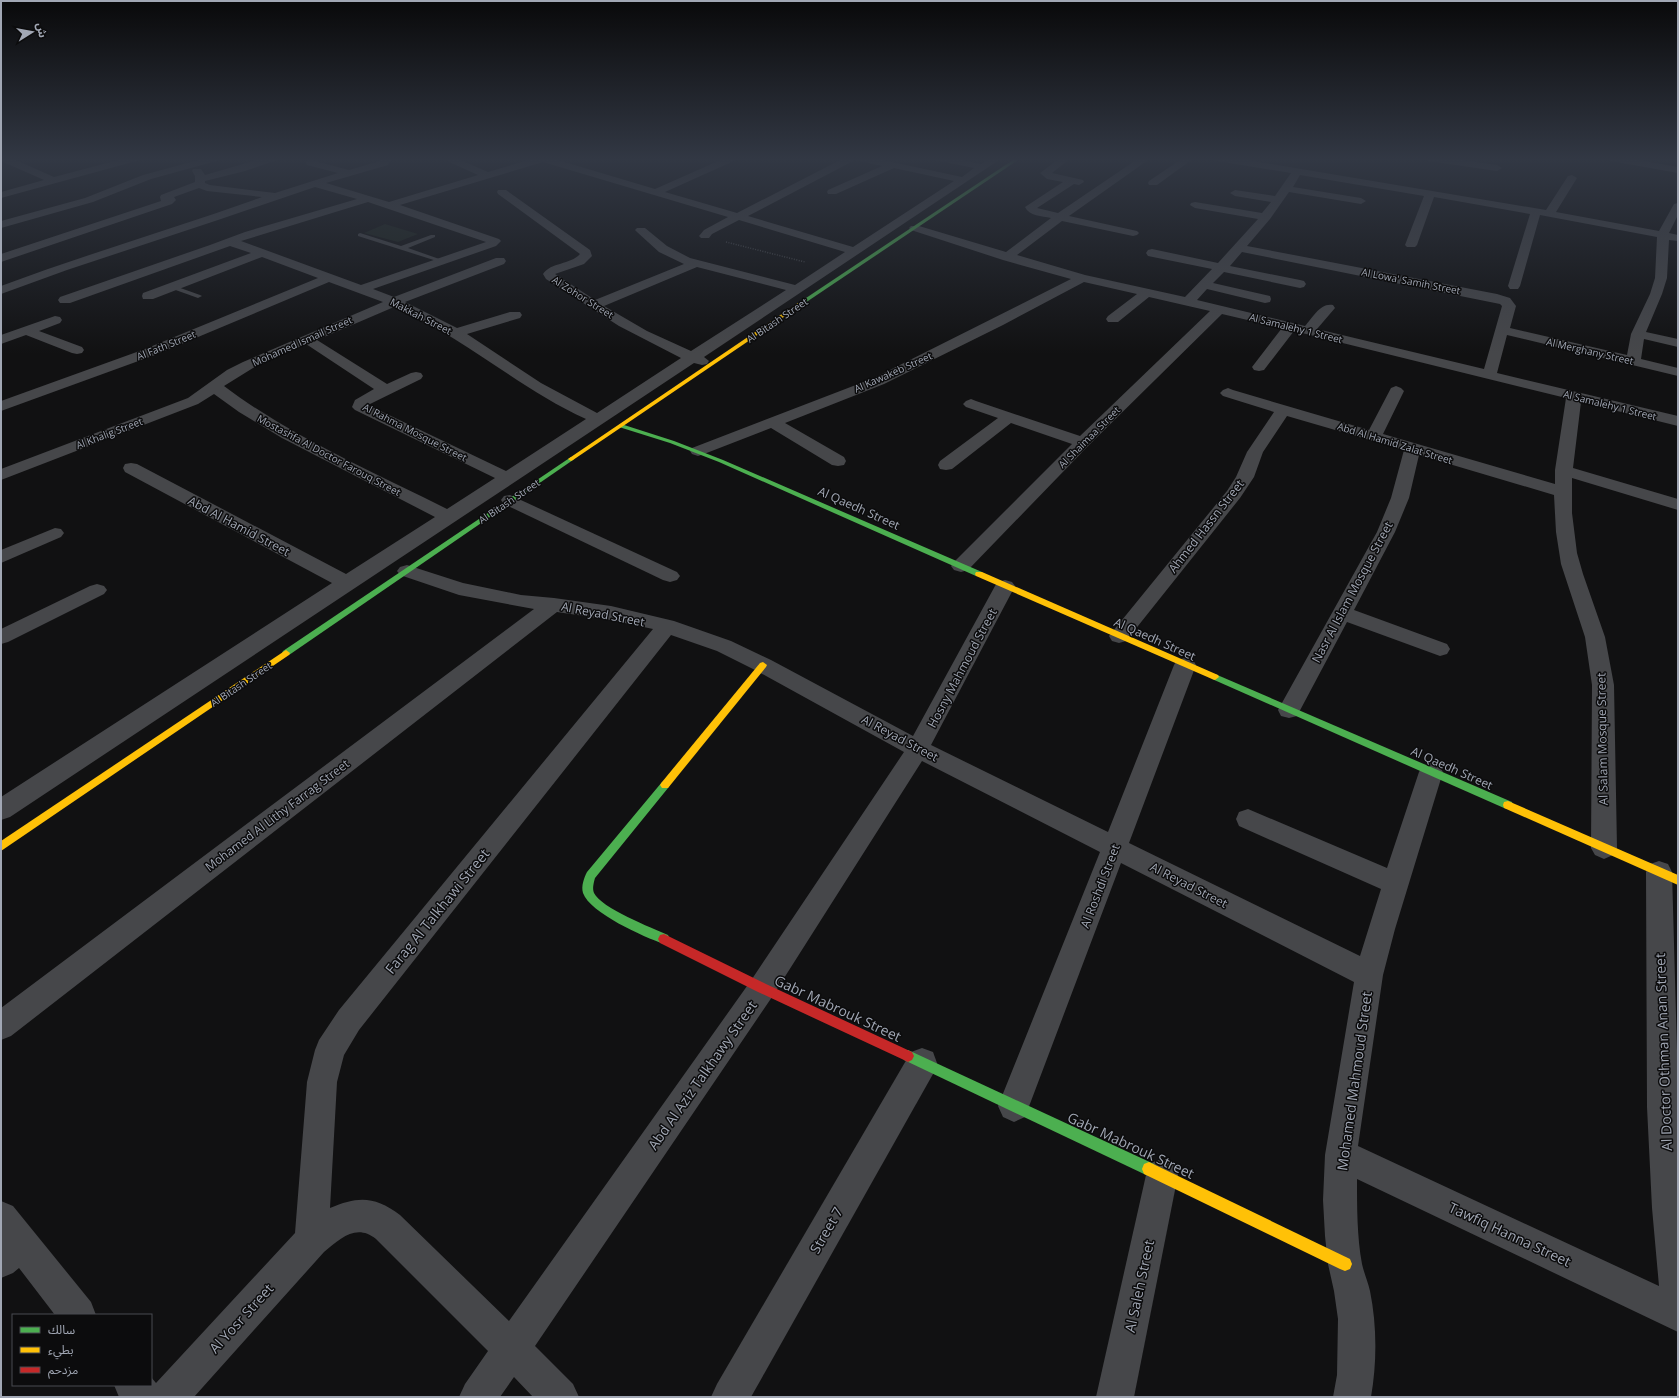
<svg xmlns="http://www.w3.org/2000/svg" width="1679" height="1398" font-family="'Open Sans','Noto Sans Arabic',sans-serif">
  <rect width="100%" height="100%" fill="#111112"/>
  <polygon fill="#1b221c" points="385,224 418,234 398,242 364,233"/>
  <g fill="none" stroke-linecap="round" stroke-linejoin="round">
    <polyline stroke="#47494c" stroke-width="1.5" stroke-dasharray="1 1.5" stroke-linecap="butt" points="726,242 805,262"/>
    <g fill="#46474a" fill-rule="evenodd">
      <polygon points="360,233 401,246 431,235 435,235 435,237 408,248 445,261 440,262 358,236 358,234"/>
      <polygon points="172,285 200,295 202,296 198,298 170,288 170,286"/>
    </g>
    <g fill="#46474a" fill-rule="evenodd">
      <polygon points="1,158 11,158 54,177 126,158 142,158 140,160 1,198 1,192 44,180 1,161"/>
      <polygon points="206,158 222,158 220,160 151,179 93,202 1,228 1,221 85,198 143,175"/>
      <path d="M264,158H279L277,160L245,171L205,181V183L210,185L275,193L338,173L307,165L306,163L307,161L311,160L349,170L380,161L383,158H393L388,165L326,183L389,202L478,175L445,160L443,158H456L488,172L535,158H551L655,189L725,158H738L736,160L665,192L737,213L844,158H873L962,177L974,168L935,160L933,158H953L981,164L990,158H1002L704,357L709,361L707,364L702,365L694,363L10,817L1,820V797L332,583L125,472L123,468L125,464L131,463L137,464L346,574L435,517L282,438L239,412L214,394L198,404L1,480V469L188,398L227,370L243,362L383,302L329,282L155,355L1,411V401L145,349L318,278L262,257L153,299H143L142,296L143,293L251,253L230,246L70,303H60L58,300L60,297L210,245L245,232L357,199L315,187L218,220L67,270L1,294V286C87,254 175,228 262,197L207,191L199,188L174,197L176,200L172,204L1,262V254L161,201L160,197L161,195L195,182V176L192,171L193,169H201L205,175ZM855,160L882,166L828,190L827,192L828,194H836L894,168L954,181L853,247L748,216ZM543,162L728,217L704,230L699,236L701,238H709L712,234L739,220L845,252L795,285L690,258L667,246L645,228H637L635,230L637,232L659,252L684,264L595,300L555,274L584,264L592,256L590,250L506,190H498L497,192L498,194L580,254C570,265 551,262 543,274L546,279L619,326L681,358L597,413L541,383L467,334L520,318L522,315L520,312H510L457,328L405,302L504,264L506,261L504,258H496L394,297L373,289L496,246L501,241L499,239L400,205ZM368,202L486,242L361,285L241,241ZM697,267L786,290L691,351L647,331L604,306ZM394,307C463,336 518,388 586,419L506,471L368,405L421,379L423,376L421,373L416,372L411,373L387,384L317,340ZM306,344L374,389L355,400L352,407L355,410L495,478L447,509C373,472 290,436 224,386L253,368Z"/>
      <path d="M1060,158H1071L1052,173L1083,180L1084,182L1079,185L1074,184L1037,208L1058,213L1139,158H1151L1069,216L1137,231L1139,233L1137,235L1133,236L1062,221L1017,255L1085,275L1185,297L1212,269L1148,256L1146,253L1148,250L1152,249L1218,263L1258,219L1195,208L1190,205L1191,203L1195,202L1262,213L1271,202L1235,196L1230,193L1235,190L1275,196L1291,173L1217,161L1212,158H1235L1546,210L1568,176L1572,175L1577,178L1556,212L1659,231L1674,204L1678,203V215L1669,233L1678,235V241L1669,240L1667,278L1662,294L1646,332L1678,339V347L1644,339L1641,359L1678,368V376L1507,335L1497,373L1678,416V426L1581,402L1573,468L1678,499V510L1572,478V513L1577,553L1583,574L1605,637L1614,685L1617,848L1613,855L1604,859L1595,855L1591,848L1592,685L1585,637L1561,564L1556,532L1554,495L1419,455L1409,498L1395,532L1354,610L1447,644L1450,649L1447,654L1440,656L1347,622L1297,716L1289,718L1281,716L1278,710L1377,532L1391,498L1404,450L1287,416L1263,452L1254,477L1240,498L1126,641L1119,643L1112,641L1109,636L1227,491L1236,477L1247,452L1274,412L1223,396L1220,393L1223,390L1228,388L1233,390L1369,430L1391,388L1396,386L1401,388L1404,391L1383,434L1555,484V470L1566,398L1294,331L1264,370L1259,371L1254,370L1252,367L1282,328L1222,314L1089,445L968,570L961,572L954,570L951,566L954,562L1072,444L1011,423L952,469L946,470L940,469L938,465L940,461L998,418L966,407L963,404L966,401L971,399L976,401L1080,436L1210,311L1149,297L1118,322H1108L1106,319L1108,316L1137,294L1084,282L1003,325L884,384L785,423L844,457L846,461L844,465L838,466L832,465L771,428L704,454L698,456L692,454L690,451L692,448L874,378L1071,279L1003,260L911,230L909,228L911,226H919L1006,252L1051,218C1042,216 1029,216 1025,207L1063,182L1047,179L1040,173ZM1300,175L1424,196L1405,245L1407,247H1415L1417,245L1434,197L1530,214L1508,286L1510,289H1518L1520,286L1540,215L1657,237L1655,278L1650,294L1631,334L1627,355L1510,328L1516,306L1510,298L1497,294L1247,246L1270,219L1289,192L1361,204L1366,201L1361,198L1293,187ZM1242,252L1500,304L1502,306L1484,369L1317,329L1335,308L1333,305C1321,302 1312,318 1305,326L1197,300L1207,289L1265,303L1270,302L1271,299L1270,296L1213,283L1224,272L1300,288L1304,287L1306,284L1304,281L1300,280L1230,266Z"/>
      <polygon points="1183,158 1194,158 1157,185 1149,185 1148,183 1149,181"/>
      <polygon points="1423,158 1448,158 1497,165 1502,168 1497,171 1428,161"/>
      <polygon points="1606,158 1627,158 1678,167 1678,173 1611,161"/>
      <polygon points="55,316 60,317 62,320 60,323 39,331 82,347 84,350 82,353 77,354 72,353 26,335 1,344 1,335"/>
      <polygon points="510,495 677,572 680,576 677,580 670,582 663,580 504,504 501,500 504,496"/>
      <polygon points="55,528 61,529 64,533 61,537 1,563 1,550"/>
      <path d="M407,565L463,583L521,595L554,598L611,606L674,621L731,641L771,660L913,736L995,586L998,582L1005,580L1012,582L1015,586L931,745L1108,832L1174,665L1177,660L1185,658L1193,660L1196,665L1129,843L1360,956L1381,889L1239,826L1236,819L1239,812L1248,809L1387,868L1419,772L1423,766L1431,763L1439,766L1443,772L1395,929L1383,975L1358,1146L1659,1286L1652,1208L1647,1107L1646,872L1650,864L1659,861L1668,864L1672,872L1678,1086V1332L1357,1179C1357,1207 1357,1237 1362,1264C1364,1273 1368,1282 1370,1291C1377,1325 1377,1363 1371,1397H1333L1337,1375L1338,1319L1334,1291L1328,1264L1325,1236L1323,1200L1325,1155L1354,982L1121,863L1025,1117L1014,1122L1003,1117L998,1106L1100,852L922,761L772,997L535,1346L573,1384L579,1397H533L514,1377L500,1397H459L465,1384L488,1351L376,1239C356,1223 340,1239 324,1252L194,1397H119L114,1385H151V1377L156,1383L295,1233L307,1082L315,1050L319,1040L339,1010L653,629L611,620L557,612L11,1036L1,1040V1008L534,609L459,595L400,575L397,571L400,567ZM671,635L717,651L755,670L904,752L752,979L509,1321L400,1215C375,1196 358,1196 330,1208L337,1082L344,1055L359,1030Z"/>
      <polygon points="97,584 104,586 107,590 104,594 8,642 1,644 1,629 90,586"/>
      <polygon points="922,1048 933,1052 937,1063 933,1074 751,1397 711,1397 717,1384 911,1052"/>
      <polygon points="1162,1159 1174,1163 1178,1175 1134,1397 1096,1397 1146,1175 1150,1163"/>
      <polygon points="1,1201 13,1206 91,1302 96,1315 55,1315 19,1268 13,1273 1,1278"/>
    </g>
    <g fill="#4caf50" fill-rule="evenodd">
      <polygon points="1016,158 1021,158 802,305 797,304"/>
      <polygon points="621,424 674,441 723,460 982,572 983,574 982,576 976,576 719,462 670,443 619,427 618,426"/>
      <polygon points="571,457 574,459 573,460 289,655 283,655 282,653 283,651"/>
      <polygon points="1215,674 1512,802 1513,805 1512,808 1508,809 1504,808 1212,679 1211,677 1212,675"/>
      <path d="M665,781L668,782L670,785L668,788L595,878C594,882 592,888 594,893C601,908 652,928 668,935L670,939L668,943L664,944C644,937 590,913 583,893C581,886 584,878 587,872L662,782Z"/>
      <polygon points="908,1050 1154,1164 1156,1169 1154,1174 1149,1176 1144,1174 904,1060 902,1056 904,1052"/>
    </g>
    <g fill="#ffc107" fill-rule="evenodd">
      <polygon points="798,303 803,304 573,460 571,461 568,459"/>
      <polygon points="976,572 982,572 1218,675 1219,677 1215,680 1212,679 976,576 975,574"/>
      <polygon points="286,650 290,653 289,655 1,851 1,841"/>
      <polygon points="763,662 767,665 766,667 668,788 662,788 660,785 662,782 760,663"/>
      <polygon points="1508,801 1678,875 1678,885 1504,808 1503,805 1504,802"/>
      <polygon points="1149,1162 1350,1259 1352,1264 1350,1269 1345,1271 1340,1269 1144,1174 1142,1169 1144,1164"/>
    </g>
    <polygon fill="#c62828" fill-rule="evenodd" points="664,934 766,984 912,1052 914,1056 912,1060 908,1062 904,1060 758,992 660,943 658,939 660,935"/>
  </g>
  <linearGradient id="sky" x2="0" y2="1"><stop stop-color="#09090a"/><stop offset="0.45" stop-color="#323844"/><stop offset="1" stop-color="#323844" stop-opacity="0"/></linearGradient>
  <rect width="1679" height="354" fill="url(#sky)"/>
  <g text-anchor="middle" dominant-baseline="central" stroke-width="3" stroke-linejoin="round" paint-order="stroke">
    <g font-size="10" fill="#a1a7b4" stroke="#0c0c0d">
      <text transform="translate(1411 281) rotate(11)">Al Lowa' Samih Street</text>
      <text transform="translate(583 297) rotate(32)">Al Zohor Street</text>
      <text transform="translate(421 316) rotate(27)">Makkah Street</text>
      <text transform="translate(777 320) rotate(-34)">Al Bitash Street</text>
      <text transform="translate(1296 328) rotate(14)">Al Samalehy 1 Street</text>
      <text transform="translate(302 341) rotate(-24)">Mohamed Ismail Street</text>
      <text transform="translate(166 345) rotate(-22)">Al Fath Street</text>
      <text transform="translate(1590 351) rotate(13)">Al Merghany Street</text>
      <text transform="translate(893 372) rotate(-24)">Al Kawakeb Street</text>
      <text transform="translate(1610 405) rotate(14)">Al Samalehy 1 Street</text>
      <text transform="translate(415 432) rotate(27)">Al Rahma Mosque Street</text>
      <text transform="translate(109 433) rotate(-21)">Al Khalig Street</text>
      <text transform="translate(1089 437) rotate(-45)">Al Shaimaa Street</text>
      <text transform="translate(1395 443) rotate(17)">Abd Al Hamid Zalat Street</text>
      <text transform="translate(329 455) rotate(28)">Mostashfa Al Doctor Farouq Street</text>
      <text transform="translate(509 501) rotate(-34)">Al Bitash Street</text>
      <text transform="translate(241 684) rotate(-34)">Al Bitash Street</text>
    </g>
    <g font-size="12" fill="#a1a7b4" stroke="#0c0c0d">
      <text transform="translate(859 508) rotate(24)">Al Qaedh Street</text>
      <text transform="translate(239 526) rotate(28)">Abd Al Hamid Street</text>
      <text transform="translate(1206 526) rotate(-52)">Ahmed Hassn Street</text>
      <text transform="translate(1352 592) rotate(-62)">Nasr Al Islam Mosque Street</text>
      <text transform="translate(603 614) rotate(11)">Al Reyad Street</text>
      <text transform="translate(1155 639) rotate(24)">Al Qaedh Street</text>
      <text transform="translate(962 668) rotate(-62)">Hosny Mahmoud Street</text>
      <text transform="translate(900 738) rotate(28)">Al Reyad Street</text>
      <text transform="translate(1602 739) rotate(-91)">Al Salam Mosque Street</text>
      <text transform="translate(1452 768) rotate(24)">Al Qaedh Street</text>
      <text transform="translate(277 815) rotate(-37)">Mohamed Al Lithy Farrag Street</text>
      <text transform="translate(1189 885) rotate(27)">Al Reyad Street</text>
      <text transform="translate(1100 886) rotate(-69)">Al Roshdi Street</text>
    </g>
    <g font-size="14" fill="#a1a7b4" stroke="#0c0c0d">
      <text transform="translate(437 911) rotate(-51)">Farag Al Talkhawi Street</text>
      <text transform="translate(838 1008) rotate(25)">Gabr Mabrouk Street</text>
      <text transform="translate(1663 1052) rotate(-92)">Al Doctor Othman Anan Street</text>
      <text transform="translate(702 1075) rotate(-55)">Abd Al Aziz Talkhawy Street</text>
      <text transform="translate(1354 1081) rotate(-82)">Mohamed Mahmoud Street</text>
      <text transform="translate(1131 1145) rotate(25)">Gabr Mabrouk Street</text>
      <text transform="translate(826 1230) rotate(-60)">Street 7</text>
      <text transform="translate(1510 1234) rotate(25)">Tawfiq Hanna Street</text>
      <text transform="translate(1139 1286) rotate(-78)">Al Saleh Street</text>
      <text transform="translate(241 1318) rotate(-48)">Al Yosr Street</text>
    </g>
  </g>
  <rect width="1679" height="1398" fill="none" stroke="#a1a7b4" stroke-width="4"/>
  <rect x="12" y="1314" width="140" height="72" fill="#0c0c0d" stroke="#484a50"/>
  <rect x="20" y="1327" width="20" height="6" fill="#4caf50" stroke="#484a50"/>
  <text x="48" y="1334" font-size="12" fill="#a1a7b4">سالك</text>
  <rect x="20" y="1347" width="20" height="6" fill="#ffc107" stroke="#484a50"/>
  <text x="48" y="1354" font-size="12" fill="#a1a7b4">بطيء</text>
  <rect x="20" y="1367" width="20" height="6" fill="#c62828" stroke="#484a50"/>
  <text x="48" y="1374" font-size="12" fill="#a1a7b4">مزدحم</text>
  <g transform="translate(32 32) rotate(79)" stroke="#0c0c0d" stroke-width="3" paint-order="stroke">
  <path d="M0-3L7 15L0 10L-7 15Z" fill="#a1a7b4"/>
  <text y="-6" font-size="11" font-weight="bold" text-anchor="middle" fill="#a1a7b4">ش</text>
  </g>
</svg>
